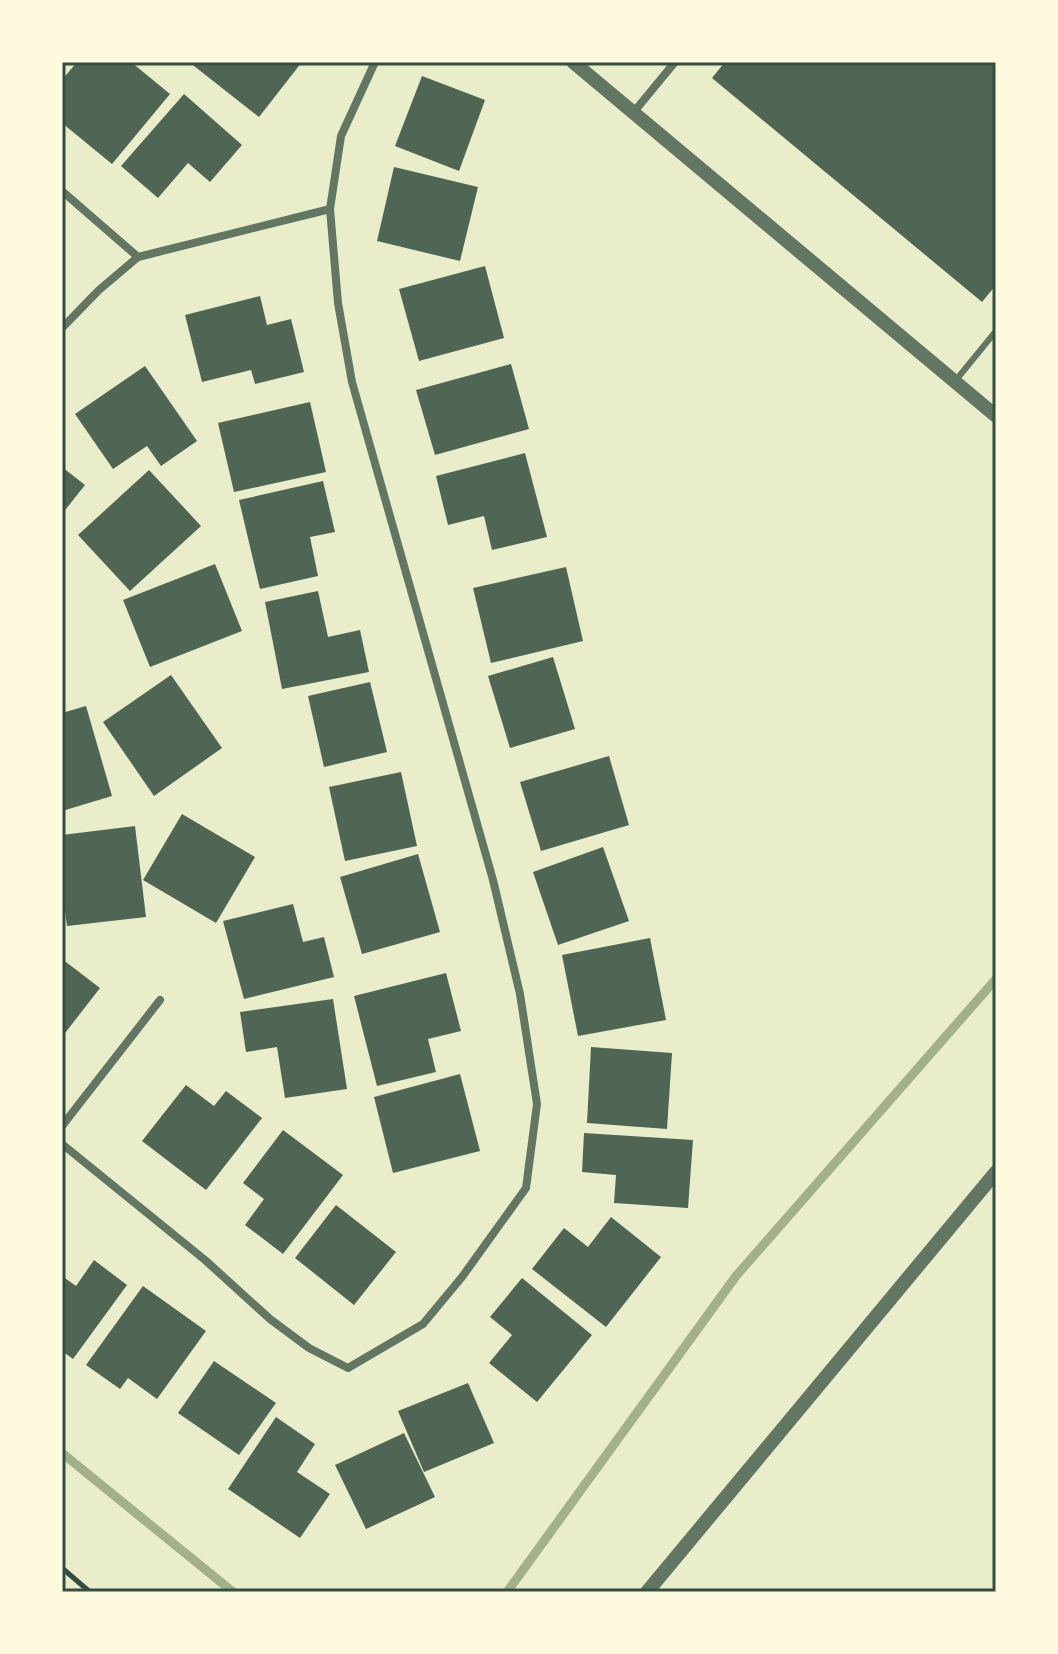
<svg xmlns="http://www.w3.org/2000/svg" width="1058" height="1654" font-family="'Noto Sans',sans-serif">
  <rect width="100%" height="100%" fill="#e9edc9"/>
  <g fill="none" stroke-linecap="round" stroke-linejoin="round">
    <g stroke="#a3b18a" stroke-width="9">
      <polyline points="62,1453 233,1592"/>
      <polyline points="507,1592 736,1276 996,979"/>
    </g>
  </g>
  <g fill="#4f6655">
    <polygon points="77,62 131,62 170,94 112,164 62,123 62,80"/>
    <polygon points="189,62 302,62 259,117"/>
    <polygon points="725,62 996,62 996,285 982,302 712,78"/>
    <polygon points="422,76 485,100 459,171 395,146"/>
    <polygon points="184,94 242,145 210,182 188,163 158,198 121,166"/>
    <polygon points="394,167 478,187 460,261 377,241"/>
    <polygon points="485,266 504,338 419,361 399,289"/>
    <polygon points="260,296 267,325 291,319 304,372 255,384 251,370 202,382 185,315"/>
    <polygon points="511,364 529,429 435,455 416,390"/>
    <polygon points="145,366 197,441 161,466 147,446 113,469 75,414"/>
    <polygon points="310,402 326,472 234,492 218,423"/>
    <polygon points="525,453 547,537 492,550 484,516 448,525 436,476"/>
    <polygon points="62,467 85,485 62,514"/>
    <polygon points="149,470 201,526 130,591 78,535"/>
    <polygon points="323,481 335,532 310,537 318,576 260,589 239,500"/>
    <polygon points="215,564 242,631 150,667 123,600"/>
    <polygon points="566,567 583,641 491,663 473,588"/>
    <polygon points="318,591 328,637 360,630 369,672 282,689 265,602"/>
    <polygon points="553,657 575,729 510,748 488,676"/>
    <polygon points="171,675 222,748 154,796 103,722"/>
    <polygon points="370,682 387,752 324,767 308,696"/>
    <polygon points="86,706 112,796 62,811 62,713"/>
    <polygon points="609,756 629,825 541,851 520,782"/>
    <polygon points="401,772 417,846 345,861 329,787"/>
    <polygon points="182,814 255,857 216,923 143,880"/>
    <polygon points="135,826 146,917 67,926 62,888 62,835"/>
    <polygon points="603,847 629,921 558,945 533,872"/>
    <polygon points="418,854 440,932 362,954 340,877"/>
    <polygon points="293,904 303,942 324,937 334,977 244,999 223,921"/>
    <polygon points="650,938 666,1020 578,1036 562,955"/>
    <polygon points="62,959 100,988 62,1037"/>
    <polygon points="446,973 461,1031 428,1039 436,1072 377,1086 354,996"/>
    <polygon points="333,999 347,1089 285,1098 277,1047 246,1052 240,1012"/>
    <polygon points="591,1047 672,1053 667,1129 587,1123"/>
    <polygon points="460,1074 480,1151 393,1173 374,1097"/>
    <polygon points="186,1085 214,1106 226,1091 262,1118 206,1190 142,1141"/>
    <polygon points="283,1130 343,1175 283,1254 245,1225 264,1199 243,1183"/>
    <polygon points="584,1133 693,1140 688,1208 614,1203 616,1175 582,1172"/>
    <polygon points="336,1205 396,1252 354,1305 295,1258"/>
    <polygon points="611,1217 661,1257 606,1327 532,1269 564,1228 588,1247"/>
    <polygon points="94,1260 127,1285 73,1359 62,1351 62,1276 76,1286"/>
    <polygon points="522,1278 592,1335 537,1402 489,1363 512,1335 490,1317"/>
    <polygon points="143,1286 206,1331 157,1399 128,1378 120,1389 86,1365"/>
    <polygon points="214,1361 276,1403 239,1455 178,1413"/>
    <polygon points="468,1383 494,1443 424,1472 398,1411"/>
    <polygon points="276,1417 315,1444 297,1472 330,1494 300,1538 228,1489"/>
    <polygon points="404,1433 435,1497 366,1529 335,1465"/>
  </g>
  <g fill="none" stroke-linecap="round" stroke-linejoin="round">
    <polyline stroke="#344e41" stroke-width="5" points="62,1568 90,1592"/>
    <polyline stroke="#617663" stroke-width="6" points="956,380 996,331"/>
    <g stroke="#617663" stroke-width="8">
      <polyline points="633,113 675,62"/>
      <polyline points="62,191 138,257"/>
      <polyline points="62,328 99,290 138,257 330,209"/>
      <polyline points="62,1126 160,1000"/>
      <polyline points="62,1144 205,1260 270,1319 309,1348 348,1368 423,1324 462,1277 526,1188 537,1104 520,994 493,880 352,382 338,303 330,209 341,136 375,62"/>
    </g>
    <g stroke="#617663" stroke-width="14">
      <polyline points="573,62 996,416"/>
      <polyline points="647,1592 996,1172"/>
    </g>
  </g>
  <rect width="1058" height="1654" fill="none" stroke="#fefae0" stroke-width="128"/>
  <rect x="64" y="64" width="930" height="1526" fill="none" stroke="#344e41" stroke-width="3"/>
</svg>
